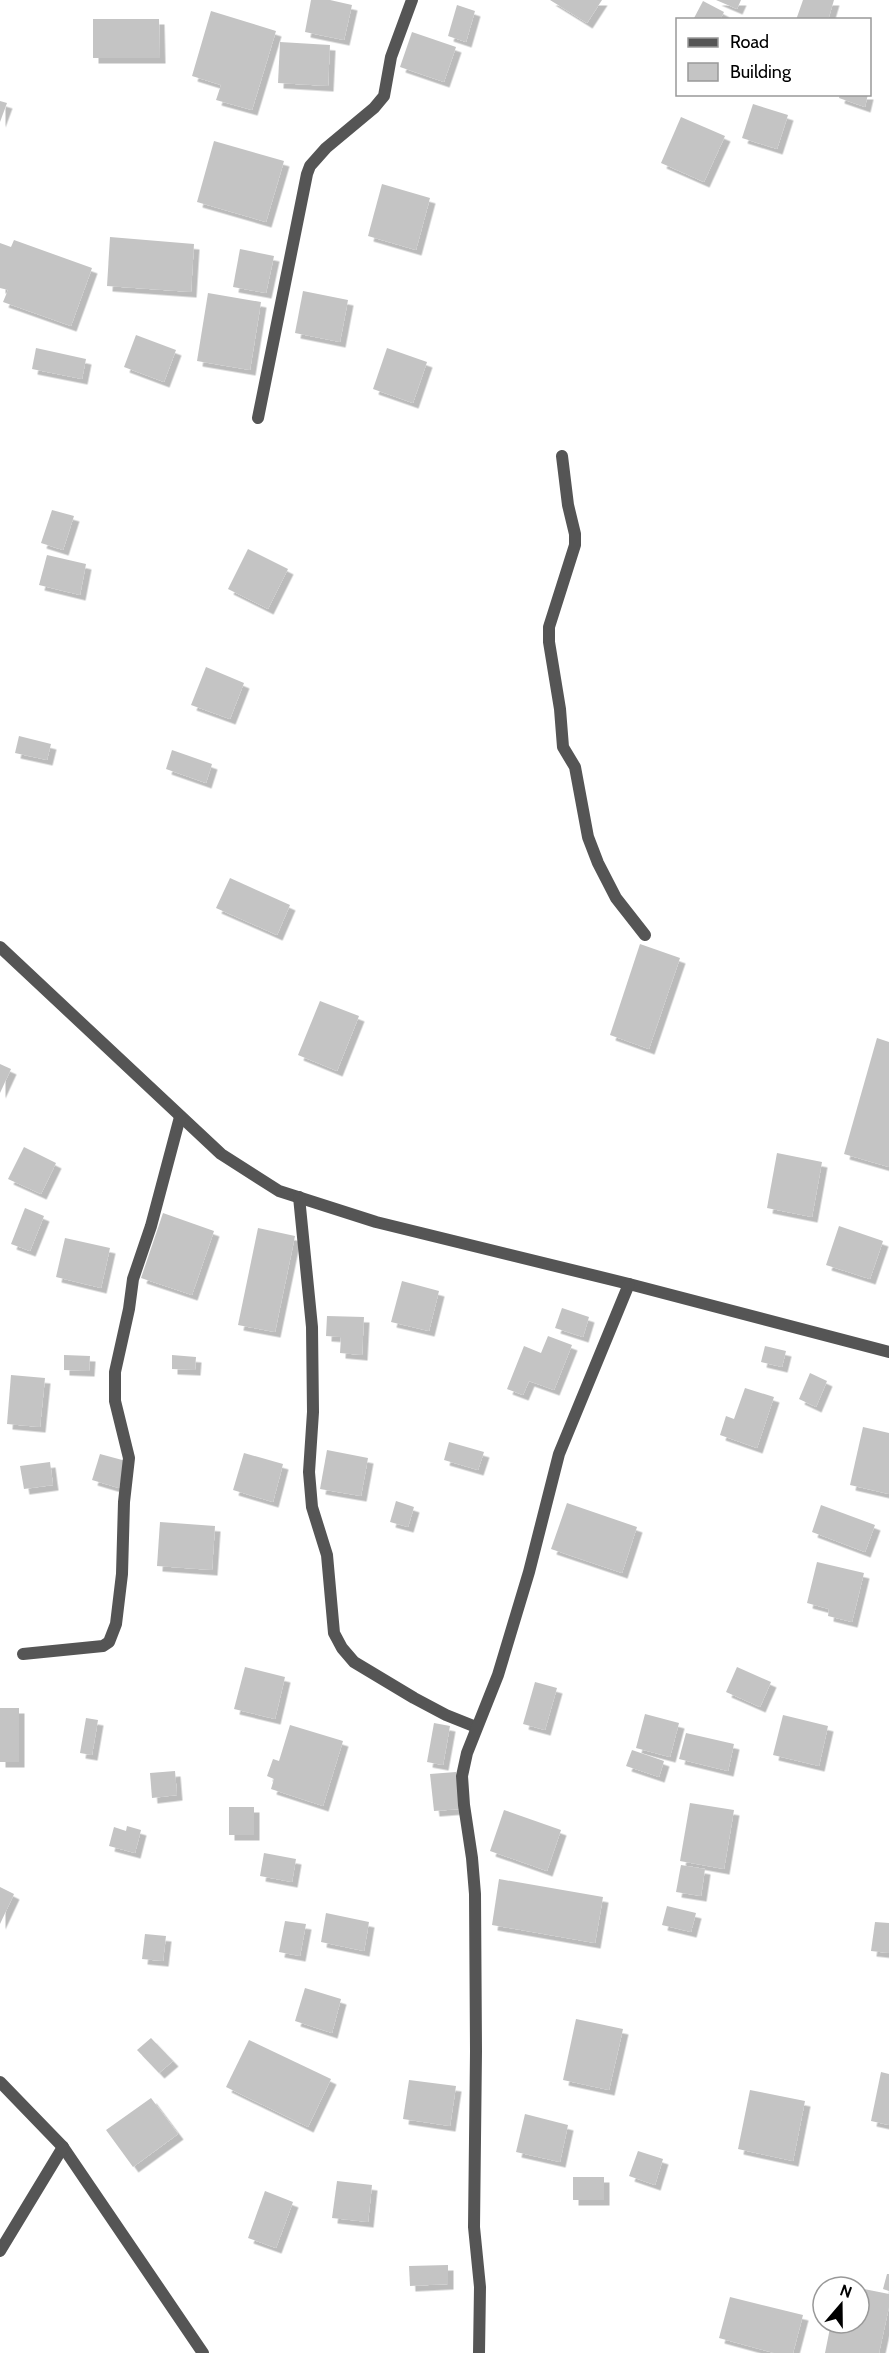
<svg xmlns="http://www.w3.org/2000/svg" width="889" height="2353" font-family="Cabin,sans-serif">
  <defs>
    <filter id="shadow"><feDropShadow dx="5.5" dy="5.5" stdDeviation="0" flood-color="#0004"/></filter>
  </defs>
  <rect width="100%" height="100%" fill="#fff"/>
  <g fill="#c4c4c4" filter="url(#shadow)">
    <polygon points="311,0 330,0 352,5 344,40 305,32"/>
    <polygon points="550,0 602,0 587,23"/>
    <polygon points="716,0 741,0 737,9"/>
    <polygon points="803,0 834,0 828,20 796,20"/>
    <polygon points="703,1 724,12 720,20 693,20"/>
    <polygon points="457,5 475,11 466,42 448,36"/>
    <polygon points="211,11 276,31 252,110 216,100 221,85 192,76"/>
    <polygon points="93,19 159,19 160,58 93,58"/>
    <polygon points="412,32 456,47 444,82 400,67"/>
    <polygon points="280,42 330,45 328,86 278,83"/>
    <polygon points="840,94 868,94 865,107 839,98"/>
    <polygon points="0,101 7,103 0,122"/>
    <polygon points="753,104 788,115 777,149 742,138"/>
    <polygon points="681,117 725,136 704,182 661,163"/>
    <polygon points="214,141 284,161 266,222 197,202"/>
    <polygon points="382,184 430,198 416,250 368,236"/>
    <polygon points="110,237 194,244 191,292 107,286"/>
    <polygon points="14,240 92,268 71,326 3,302 8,290 0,288 0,243 11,247"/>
    <polygon points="240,249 274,256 266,293 233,287"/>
    <polygon points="303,291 348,300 340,342 295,333"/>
    <polygon points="208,293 261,302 250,370 197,361"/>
    <polygon points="136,335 176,350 164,382 124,367"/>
    <polygon points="36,348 86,359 82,379 32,369"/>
    <polygon points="387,348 427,362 413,403 373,389"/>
    <polygon points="52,510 74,516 63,550 41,543"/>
    <polygon points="248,549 288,569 268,609 228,589"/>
    <polygon points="47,555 86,564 80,595 39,585"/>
    <polygon points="206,667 244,683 230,719 191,705"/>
    <polygon points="19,736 51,744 47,760 15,753"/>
    <polygon points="172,750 212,764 206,783 166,769"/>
    <polygon points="230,878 290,905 277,935 216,908"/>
    <polygon points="640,944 680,958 649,1049 610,1035"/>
    <polygon points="320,1001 359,1016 337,1071 298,1055"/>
    <polygon points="877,1038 889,1042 889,1167 844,1154"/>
    <polygon points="0,1064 11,1069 0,1093"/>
    <polygon points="24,1147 56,1163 41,1194 8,1179"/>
    <polygon points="777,1153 822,1162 812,1217 767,1208"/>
    <polygon points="25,1208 44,1216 30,1251 11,1244"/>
    <polygon points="163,1213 214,1231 192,1295 141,1278"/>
    <polygon points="839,1226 883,1241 870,1279 826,1265"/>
    <polygon points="258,1228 295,1236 275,1332 238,1325"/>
    <polygon points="65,1238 110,1248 101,1288 56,1277"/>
    <polygon points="402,1281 439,1291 429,1331 391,1322"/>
    <polygon points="562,1308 589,1317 583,1337 555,1328"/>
    <polygon points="327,1316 364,1317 362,1355 340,1353 341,1337 326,1336"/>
    <polygon points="548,1336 572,1345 554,1390 529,1381 523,1395 507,1389 524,1346 541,1353"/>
    <polygon points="765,1346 786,1351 782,1367 761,1362"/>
    <polygon points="64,1355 90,1356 89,1371 64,1370"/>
    <polygon points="172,1355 196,1357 195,1370 172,1369"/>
    <polygon points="810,1373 827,1381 816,1407 799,1399"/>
    <polygon points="11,1375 45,1378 40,1427 7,1424"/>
    <polygon points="745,1388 774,1397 757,1448 720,1435 726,1416 734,1419"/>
    <polygon points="863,1427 889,1433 889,1494 850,1485"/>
    <polygon points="449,1442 484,1452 478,1470 444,1460"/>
    <polygon points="327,1450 368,1458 361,1496 320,1489"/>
    <polygon points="244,1453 283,1464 273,1502 233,1490"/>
    <polygon points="100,1454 126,1461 119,1488 92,1480"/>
    <polygon points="50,1462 53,1485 24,1489 20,1466"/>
    <polygon points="396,1501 414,1507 408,1527 390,1522"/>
    <polygon points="567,1503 637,1527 622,1573 551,1549"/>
    <polygon points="821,1505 875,1525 865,1552 812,1532"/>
    <polygon points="160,1522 215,1526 212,1570 157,1566"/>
    <polygon points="817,1562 864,1573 852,1622 828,1616 829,1609 807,1603"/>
    <polygon points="245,1667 285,1677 275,1719 234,1709"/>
    <polygon points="737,1667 771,1682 760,1707 726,1692"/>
    <polygon points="535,1682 557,1688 545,1730 523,1724"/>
    <rect x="0" y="1708" width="19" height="54"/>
    <polygon points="645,1714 679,1723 670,1757 636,1748"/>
    <polygon points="783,1715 828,1726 819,1766 773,1755"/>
    <polygon points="86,1718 98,1720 92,1755 80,1753"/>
    <polygon points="434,1723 450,1726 443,1765 427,1762"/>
    <polygon points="290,1725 343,1741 323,1806 271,1789 274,1779 267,1776 273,1759 279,1761"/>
    <polygon points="686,1733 734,1744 728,1771 679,1759"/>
    <polygon points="632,1750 664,1761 659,1777 626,1766"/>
    <polygon points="175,1771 177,1795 152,1798 150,1773"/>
    <polygon points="456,1772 460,1809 434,1811 430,1774"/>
    <polygon points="690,1803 734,1810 724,1869 680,1861"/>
    <rect x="229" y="1807" width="25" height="28"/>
    <polygon points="504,1810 561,1830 547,1871 490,1851"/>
    <polygon points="127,1826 141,1830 135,1853 109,1846 114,1827 126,1831"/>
    <polygon points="264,1853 296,1859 292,1882 260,1876"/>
    <polygon points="681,1865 705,1869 701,1896 676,1892"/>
    <polygon points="499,1879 603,1897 595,1943 492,1925"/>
    <polygon points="0,1887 14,1894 0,1924"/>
    <polygon points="667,1906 696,1913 691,1932 662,1925"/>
    <polygon points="326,1913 369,1922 364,1951 321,1942"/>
    <polygon points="285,1921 306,1924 300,1956 279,1952"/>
    <polygon points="875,1922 889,1923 889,1953 871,1951"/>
    <polygon points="145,1934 166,1936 163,1961 142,1959"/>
    <polygon points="305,1988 341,1999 332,2033 295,2021"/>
    <polygon points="576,2019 623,2029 609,2090 563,2080"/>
    <polygon points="151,2038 173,2061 159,2073 137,2050"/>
    <polygon points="249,2040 331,2079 308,2127 226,2087"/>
    <polygon points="881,2072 889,2074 889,2125 871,2121"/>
    <polygon points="409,2080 456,2086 450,2126 403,2119"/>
    <polygon points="750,2090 805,2101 793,2161 738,2149"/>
    <polygon points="151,2098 178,2134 133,2167 106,2130"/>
    <polygon points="525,2114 568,2125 560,2162 516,2152"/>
    <polygon points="638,2151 663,2159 655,2185 629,2176"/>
    <rect x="573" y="2177" width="31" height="23"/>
    <polygon points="337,2181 372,2185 368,2222 332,2218"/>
    <polygon points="265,2191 293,2202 276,2248 248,2238"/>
    <polygon points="448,2265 448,2284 410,2286 409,2266"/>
    <polygon points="887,2274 889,2274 889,2291 883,2289"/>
    <polygon points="859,2288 889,2294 889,2307 879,2353 825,2353 831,2323 859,2323"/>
    <polygon points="730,2297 803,2315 793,2353 774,2353 719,2338"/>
  </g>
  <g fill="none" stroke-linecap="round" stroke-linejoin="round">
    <g stroke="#555" stroke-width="12">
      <polyline points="258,418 307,174 310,166 326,148 374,108 384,96 391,57 412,0"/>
      <polyline points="562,456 568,505 575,534 575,545 549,627 549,642 560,709 563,747 575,767 588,837 598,863 616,898 645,935"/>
      <polyline points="0,947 221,1154 279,1191 376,1222 629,1284 889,1352"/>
      <polyline points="299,1197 312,1327 313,1412 309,1472 312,1507 327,1555 334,1633 342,1648 354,1662 414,1698 446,1715 476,1727"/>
      <polyline points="23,1654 103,1646 109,1642 116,1624 122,1574 124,1502 129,1458 115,1401 115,1372 129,1309 133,1279 151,1226 180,1117"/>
      <polyline points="0,2082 63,2147 203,2353"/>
      <polyline points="0,2251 63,2147"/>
      <polyline points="479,2353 480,2287 474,2227 476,2051 475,1894 472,1858 464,1805 462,1776 467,1753 498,1675 529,1572 559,1454 629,1284"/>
    </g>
  </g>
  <rect x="676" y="18" width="195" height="78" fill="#ffffff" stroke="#999999" stroke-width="1.5"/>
  <rect x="688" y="38" width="30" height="9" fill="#555555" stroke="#999999" stroke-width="1.5"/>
  <text x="730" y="48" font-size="18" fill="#000000">Road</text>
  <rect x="688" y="63" width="30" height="18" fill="#c4c4c4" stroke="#999999" stroke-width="1.5"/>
  <text x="730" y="78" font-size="18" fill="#000000">Building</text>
  <g transform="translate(841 2305) rotate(20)"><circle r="28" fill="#ffffff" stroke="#999999" stroke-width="1.5"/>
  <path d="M0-4.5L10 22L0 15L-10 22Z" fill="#000000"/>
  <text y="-9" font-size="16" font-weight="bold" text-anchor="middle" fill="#000000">N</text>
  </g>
</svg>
